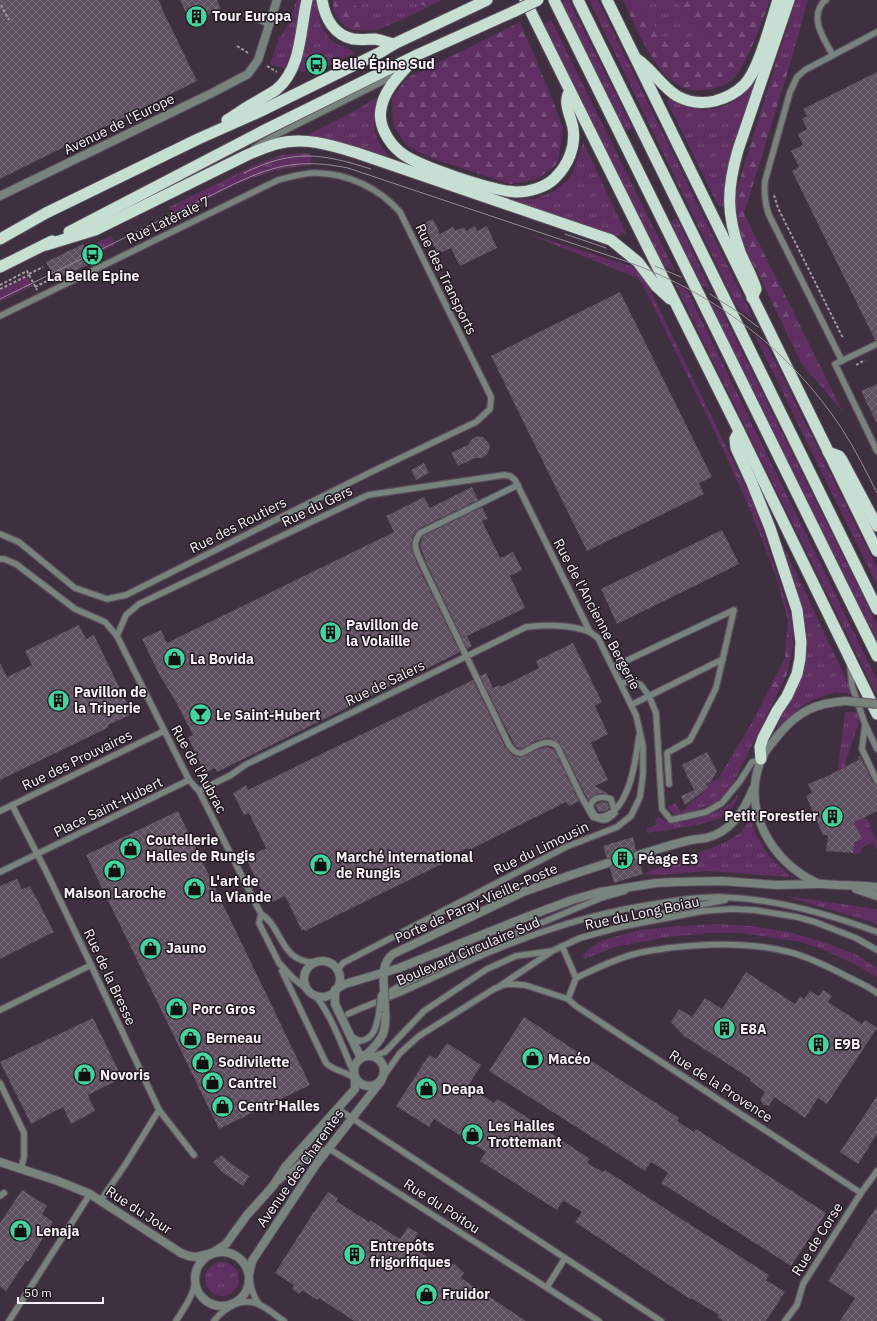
<svg xmlns="http://www.w3.org/2000/svg" width="877" height="1321" font-family="'IBM Plex Sans',sans-serif">
  <defs>
    <pattern id="grass-tufts" width="24" height="20" patternUnits="userSpaceOnUse"><rect width="24" height="20" fill="#5f2f62"/><path d="M3 7l-1-3M5 7V3M7 7l1-3M15 17l-1-3M17 17v-4M19 17l1-3" fill="none" stroke="#774e79"/></pattern>
    <pattern id="forest-firs" width="22" height="20" patternUnits="userSpaceOnUse"><rect width="22" height="20" fill="#5f2f62"/><path d="M5 1l3.5 6h-7zM16 11l3.5 6h-7z" fill="#774e79"/></pattern>
    <pattern id="building-cross-hatch" width="8" height="8" patternUnits="userSpaceOnUse"><rect width="8" height="8" fill="#5f5060"/><path d="M0 0l8 8M0 8l8-8" fill="none" stroke="#776a78"/></pattern>
  </defs>
  <rect width="100%" height="100%" fill="#3e303e"/>
  <g fill="url(#grass-tufts)">
    <polygon points="296,0 302,0 294,40 285,69 270,64 279,39 290,22"/>
    <path d="M311,0H317C317,15 322,34 335,43C341,48 346,44 354,53L321,69L318,64L304,72L298,71Z"/>
    <polygon points="342,0 407,0 428,7 404,19 377,30 369,27 359,8"/>
    <polygon points="565,0 569,0 632,128 626,131 562,2"/>
    <polygon points="589,0 598,0 754,320 737,307"/>
    <polygon points="637,0 677,0 686,20 708,35 702,44 664,38 643,12"/>
    <polygon points="796,0 808,0 790,64 777,59"/>
    <polygon points="551,20 675,271 664,266 544,24"/>
    <path d="M762,66C746,112 727,157 723,206H718L667,101L670,99C693,115 725,113 745,92C752,84 757,75 762,66Z"/>
    <path d="M377,97C370,128 374,139 394,163L303,137L349,114Z"/>
    <polygon points="583,142 626,233 611,237 509,200 535,199 556,190 571,177"/>
    <path d="M300,153H311V166C260,167 218,195 174,216L169,207L259,163L282,155Z"/>
    <polygon points="677,218 711,291 702,285 670,222"/>
    <polygon points="526,233 640,269 753,502 792,620 788,620 775,574 752,514 723,449 643,285 637,278"/>
    <polygon points="111,236 115,245 94,255 90,246"/>
    <polygon points="27,277 32,286 0,302 0,290"/>
    <polygon points="675,284 687,290 877,680 877,696"/>
    <polygon points="710,303 722,311 877,625 877,641"/>
    <polygon points="794,313 843,412 801,363 781,321"/>
    <polygon points="754,334 768,347 877,568 877,585"/>
    <path d="M782,543L853,694L836,692L812,700L798,709L779,729L776,727C797,688 815,652 801,606C796,585 786,566 779,546Z"/>
    <polygon points="768,691 776,697 731,787 717,802 688,813 675,815 672,813 667,807 675,803 681,812 688,808 687,805 704,792 702,787 718,779 755,717"/>
    <polygon points="845,712 860,712 860,720 845,764 846,775 877,841 877,850 872,842 861,848 861,853 853,854 854,842 861,839 831,773 839,770 838,767"/>
    <path d="M738,794C738,804 726,814 717,819C701,826 665,830 647,833L646,828L656,826L655,819L659,817C662,819 665,821 668,822C679,825 709,816 719,811C727,807 733,800 738,794Z"/>
    <polygon points="751,819 757,837 769,856 791,877 706,871 659,875 643,874 726,842 741,832"/>
    <polygon points="785,896 877,909 877,925 868,921"/>
    <polygon points="716,924 751,926 789,932 829,944 857,955 877,968 877,977 858,966 827,951 801,942 741,933 707,933 662,938 615,947 584,959 583,955 590,948 603,940 640,930 680,926"/>
    <circle cx="222" cy="1279" r="17"/>
  </g>
  <g fill="url(#forest-firs)">
    <path d="M333,0H342L359,8L369,27L377,30C370,30 360,31 354,30C340,26 332,13 333,0Z"/>
    <polygon points="407,0 441,0 441,1 428,7"/>
    <path d="M623,0H637L643,12L664,38L702,44L708,35L686,20L677,0H770C764,18 745,68 732,80C724,87 713,89 703,90C690,92 674,84 665,75C646,53 635,25 623,0Z"/>
    <polygon points="520,22 548,88 563,128 558,163 536,180 510,184 431,158 407,146 393,125 392,98 407,78"/>
    <polygon points="777,59 790,64 744,214 794,313 781,321 741,239 736,215 735,195"/>
    <polygon points="788,620 792,620 793,647 787,674 776,697 768,691 785,658"/>
  </g>
  <g fill="url(#building-cross-hatch)">
    <polygon points="0,0 159,0 162,7 161,7 197,81 0,179"/>
    <polygon points="180,0 217,0 221,9 191,23"/>
    <polygon points="877,72 877,340 875,340 792,171 799,167 791,151 803,145 798,134 807,129 802,119 807,116 803,109"/>
    <polygon points="433,219 440,234 453,227 455,231 464,227 466,231 475,226 477,231 487,226 497,248 460,266 451,248 438,254 423,224"/>
    <polygon points="83,244 92,263 55,280 46,262"/>
    <polygon points="620,292 712,477 699,483 704,494 587,551 491,356"/>
    <polygon points="877,384 877,424 861,391"/>
    <polygon points="478,436 483,437 488,442 490,446 488,453 483,458 475,458 458,466 451,453 468,445 472,439"/>
    <polygon points="424,463 429,473 416,480 411,470"/>
    <polygon points="472,487 478,500 418,529 413,536 411,545 413,553 418,566 460,652 217,772 215,768 205,773 188,737 193,735 177,704 159,674 142,639 161,630 167,643 394,532 386,516 424,497 430,508"/>
    <polygon points="482,507 488,519 482,521 500,558 513,552 522,570 510,576 525,608 467,636 472,646 467,649 426,562 420,545 423,536"/>
    <polygon points="722,530 739,564 617,624 601,589"/>
    <polygon points="79,625 86,639 94,635 132,714 108,725 109,727 0,780 0,663 7,677 32,665 25,651"/>
    <polygon points="573,643 602,702 595,706 608,734 591,743 608,780 595,786 609,794 600,793 595,795 588,800 559,742 548,738 538,740 521,749 515,746 480,676 486,673 493,688 500,685 501,687 539,668 536,661"/>
    <polygon points="473,680 505,747 514,756 520,757 545,747 554,749 579,801 569,806 566,802 469,850 467,848 449,857 450,860 313,927 305,931 304,929 302,931 285,896 268,904 246,858 266,848 249,813 244,815 233,793 246,785 248,790"/>
    <polygon points="707,752 717,771 711,782 706,784 708,788 685,805 681,796 694,790 682,765"/>
    <polygon points="860,756 873,783 877,785 877,811 854,822 862,839 854,842 853,853 826,851 828,835 823,835 806,796 812,793 808,784 832,774 860,759 858,757"/>
    <polygon points="601,802 608,803 609,808 606,811 599,812 595,805"/>
    <polygon points="178,811 310,1085 219,1129 86,855"/>
    <polygon points="633,837 636,850 634,852 633,856 635,859 639,860 643,874 614,883 610,868 612,866 613,862 611,859 607,858 603,846"/>
    <polygon points="17,879 22,889 30,886 54,932 0,959 0,886"/>
    <polygon points="746,972 795,1004 800,996 804,999 810,991 819,996 823,990 832,996 828,1002 862,1024 865,1020 877,1028 827,1104 818,1098 805,1118 774,1097 769,1106 766,1105 763,1105 762,1102 760,1100 765,1092 750,1081 751,1079 684,1036 671,1022 679,1009 692,1017 705,998 722,1009"/>
    <polygon points="524,1017 679,1118 677,1121 694,1132 696,1129 826,1213 791,1266 661,1183 668,1173 651,1162 645,1171 489,1071"/>
    <polygon points="93,1018 122,1078 88,1095 95,1111 71,1124 63,1107 31,1124 0,1062"/>
    <polygon points="447,1043 481,1065 468,1086 494,1103 497,1099 514,1109 590,1159 587,1163 603,1172 605,1170 769,1275 766,1280 785,1292 766,1321 723,1321 717,1317 719,1315 691,1298 690,1299 575,1222 582,1212 564,1201 563,1202 562,1202 557,1210 480,1161 486,1152 434,1119 429,1127 396,1106 429,1055 436,1059"/>
    <polygon points="877,1096 877,1134 858,1164 840,1152"/>
    <polygon points="222,1155 229,1162 249,1176 243,1186 222,1172 213,1162"/>
    <polygon points="22,1190 47,1206 42,1214 53,1222 28,1262 26,1261 6,1291 0,1287 0,1223"/>
    <polygon points="328,1192 338,1198 336,1201 369,1222 370,1220 400,1239 408,1227 418,1233 410,1246 443,1267 446,1262 456,1265 464,1273 461,1278 526,1321 354,1321 319,1298 317,1300 302,1290 299,1294 292,1289 294,1285 275,1273 312,1215 312,1213 314,1212"/>
    <polygon points="877,1206 877,1321 840,1321 855,1298 828,1281"/>
  </g>
  <g fill="none" stroke-linecap="round" stroke-linejoin="round">
    <polyline stroke="#5a4d5a" stroke-width="8" stroke-dasharray="8 4" stroke-linecap="butt" points="608,863 638,855"/>
    <defs>
      <g id="service">
        <path d="M826,0C822,2 822,4 820,7C812,23 825,40 832,54"/>
        <polyline points="247,14 270,25"/>
        <polyline points="254,148 270,138 396,75"/>
        <path d="M0,316L278,180C290,177 303,173 315,173C347,173 379,188 400,212L491,397L490,409L476,422L367,474L126,595L107,599L75,588L19,542L0,534"/>
        <polyline points="877,344 835,364 877,451"/>
        <path d="M842,361L769,215C765,204 764,193 765,181L790,92L797,77L805,70L877,32"/>
        <path d="M518,485L420,533C411,546 417,551 422,564L509,745C513,750 516,754 522,753C533,748 546,737 557,746L582,798L593,817C604,821 606,822 615,813L611,799C595,793 583,804 597,817C629,818 636,759 639,736"/>
        <polyline points="0,559 4,559 16,564 75,609 105,622 117,636 189,780 199,791 261,914"/>
        <polyline points="117,636 126,615 139,604 368,495 504,475 510,476 515,480 590,632 598,638 636,715 643,746 643,774 640,797 631,816 617,827 566,847 343,963 339,968 339,973"/>
        <polyline points="613,667 734,610 716,688 699,723 690,740 667,753 669,784"/>
        <polyline points="850,667 852,686 865,724 877,749"/>
        <polyline points="621,683 631,681 641,685 649,696 656,713 662,809 671,820 706,812 722,803 740,781 752,762 761,759"/>
        <polyline points="631,705 723,659"/>
        <polyline points="865,724 862,749 877,781"/>
        <path d="M199,791L231,775L245,765L526,627C547,625 569,624 590,632"/>
        <polyline points="12,805 46,871 91,965 159,1110 194,1155"/>
        <polyline points="0,811 164,731"/>
        <polyline points="0,872 189,780"/>
        <polyline points="635,922 675,910 725,900"/>
        <polyline points="562,946 576,978"/>
        <path d="M282,971L326,1063C335,1072 347,1071 355,1079"/>
        <polyline points="501,985 551,952"/>
        <path d="M309,991L293,978L279,963L259,923L261,914C282,926 281,964 315,962"/>
        <path d="M313,994C328,1006 346,1055 354,1074"/>
        <polyline points="382,996 400,986 488,945 601,898 625,891"/>
        <path d="M568,999L576,978C595,969 614,959 635,954C645,951 657,950 668,948C708,943 750,942 789,952C809,957 829,967 848,977C858,982 868,986 877,993"/>
        <polyline points="0,1010 91,965"/>
        <path d="M348,1014C367,1005 386,999 404,991C434,978 463,963 492,951C545,929 598,912 655,904C676,900 697,897 718,897C773,898 826,913 877,932"/>
        <path d="M352,1037L360,1041C375,1039 377,1024 379,1012"/>
        <polyline points="370,1056 377,1055 385,1052 424,1011 487,969 516,956 552,951 580,938 620,927 703,911 732,909 754,910 797,917 815,922 856,938 877,950"/>
        <polyline points="383,1077 400,1053 419,1036 494,989 503,985 510,984 525,985 568,999 576,1006 861,1193"/>
        <polyline points="0,1083 24,1133 24,1157 21,1169"/>
        <polyline points="338,1109 661,1321"/>
        <polyline points="279,1181 301,1162 328,1148 599,1321"/>
        <polyline points="0,1196 4,1193"/>
        <polyline points="101,1200 125,1165 159,1110"/>
        <path d="M249,1274C251,1286 252,1296 260,1305"/>
        <polyline points="547,1287 565,1258"/>
        <polyline points="9,1321 90,1194"/>
        <path d="M176,1321C184,1308 193,1297 195,1282"/>
        <path d="M214,1321C225,1307 243,1296 260,1305C269,1309 276,1316 284,1321"/>
        <polyline points="785,1321 797,1305 803,1284 861,1193 877,1171"/>
      </g>
      <g id="minor">
        <path d="M846,701C816,703 799,711 780,733C774,741 764,751 761,760C741,809 771,862 817,883C822,885 831,884 838,885C851,885 864,886 877,887"/>
        <path d="M638,855C655,850 673,844 691,840C696,839 701,839 706,838C731,832 744,811 753,789"/>
        <polyline points="856,889 877,896"/>
        <circle cx="322" cy="979" r="18"/>
        <polyline points="336,989 345,984 399,968 529,916 572,900 600,892 656,883 676,882 722,881 777,885 818,884"/>
        <path d="M384,989C383,976 382,963 393,954L523,892L574,874L608,863"/>
        <polyline points="335,990 335,1004 358,1052 359,1054 364,1056"/>
        <circle cx="369" cy="1071" r="15"/>
        <path d="M365,1056C383,1039 387,1033 385,1008"/>
        <polyline points="0,1162 58,1181 90,1194 181,1253 189,1256 196,1257 212,1253 226,1244 247,1215 273,1186 286,1166 355,1089 355,1079"/>
        <circle cx="222" cy="1279" r="27"/>
        <polyline points="249,1274 252,1261 315,1166 381,1081"/>
      </g>
      <polyline id="tertiary" points="0,196 214,92 248,74 258,60 277,0"/>
      <g id="trunk">
        <path d="M322,0C325,18 334,35 353,39C361,40 368,39 375,39C381,40 388,43 394,44"/>
        <polyline points="525,0 739,431 877,714"/>
        <polyline points="554,0 877,656"/>
        <polyline points="578,0 877,609"/>
        <polyline points="607,0 877,551"/>
        <path d="M637,59C652,69 661,86 677,96C688,102 702,104 715,101C726,98 736,93 744,85C759,70 771,21 778,0"/>
        <path d="M413,60C400,75 384,89 381,109C378,125 388,142 400,152C416,166 494,191 516,192C530,192 546,187 555,178C568,165 576,147 573,128C571,116 562,102 570,91"/>
        <path d="M227,120C237,114 246,107 256,102C263,97 271,94 277,89C302,68 300,29 307,0"/>
        <polyline points="69,232 263,131 417,55 515,11"/>
        <polyline points="0,239 46,213 198,139 261,111 381,52 394,44 487,0"/>
        <path d="M46,245L95,230L247,155C256,151 266,147 276,144C303,136 331,145 357,153L611,240L638,262L656,286L670,299"/>
        <polyline points="0,267 52,241"/>
        <path d="M752,298L756,289C752,276 745,264 740,252C726,214 727,188 738,150L789,0"/>
        <polyline points="739,431 735,439 736,448 752,483 770,528 797,610 801,642 800,659 797,674 787,696 777,711 763,738 760,747 761,759"/>
        <polyline points="828,452 839,456 842,460 877,526"/>
      </g>
    </defs>
    <use href="#service" stroke="#5c4f5c" stroke-width="8"/>
    <use href="#minor" stroke="#5c4f5c" stroke-width="10"/>
    <use href="#tertiary" stroke="#5c4f5c" stroke-width="10"/>
    <use href="#trunk" stroke="#5c4f5c" stroke-width="13"/>
    <g stroke="#a297a2" stroke-width="2" stroke-dasharray="3 2" stroke-linecap="butt">
      <polyline points="1,5 9,20"/>
      <polyline points="237,46 250,54"/>
      <polyline points="267,66 277,72"/>
      <polyline points="774,195 778,208 843,338"/>
      <polyline points="29,274 43,267"/>
      <polyline points="0,285 27,271 37,290"/>
      <polyline points="35,287 49,280"/>
      <polyline points="0,289 29,275"/>
      <polyline points="856,365 865,360"/>
    </g>
    <use href="#service" stroke="#78837e" stroke-width="5.5"/>
    <use href="#minor" stroke="#78837e" stroke-width="8"/>
    <use href="#tertiary" stroke="#78837e" stroke-width="8"/>
    <use href="#trunk" stroke="#c7ded3" stroke-width="11"/>
    <g stroke="#968b96" stroke-width="1">
      <path d="M244,173C293,149 321,153 371,169"/>
      <polyline points="565,234 606,248"/>
      <polyline points="655,266 681,277"/>
      <polyline points="710,294 741,314 758,327"/>
      <path d="M0,299L236,183C277,164 303,159 348,168L628,262C716,294 790,350 842,429C855,449 866,471 877,493"/>
    </g>
    <defs>
      <polyline id="service-bridge" points="379,1012 381,994"/>
      <g id="minor-bridge">
        <polyline points="846,701 877,704"/>
        <polyline points="384,989 385,1008"/>
      </g>
      <polyline id="trunk-bridge" points="515,11 538,0"/>
    </defs>
    <use href="#service-bridge" stroke="#5c4f5c" stroke-width="8" stroke-linecap="butt"/>
    <use href="#minor-bridge" stroke="#5c4f5c" stroke-width="10" stroke-linecap="butt"/>
    <use href="#trunk-bridge" stroke="#5c4f5c" stroke-width="13" stroke-linecap="butt"/>
    <use href="#service-bridge" stroke="#78837e" stroke-width="5.5"/>
    <use href="#minor-bridge" stroke="#78837e" stroke-width="8"/>
    <use href="#trunk-bridge" stroke="#c7ded3" stroke-width="11"/>
  </g>
  <defs>
    <symbol id="building-disc" viewBox="-11 -11 22 22"><circle r="9.5" fill="#43d4a0" stroke="#211b21"/><path d="M-4-6H4V6H1V3H-1V6H-4ZM-2.5-4.3h1.7v1.8h-1.7ZM.8-4.3h1.7v1.8H.8ZM-2.5-1h1.7V.8h-1.7ZM.8-1h1.7V.8H.8Z" fill="#111"/></symbol>
    <symbol id="bus-disc" viewBox="-11 -11 22 22"><circle r="9.5" fill="#43d4a0" stroke="#211b21"/><path d="M-5-6H5V4H4V6H2V4H-2V6H-4V4H-5ZM-3.5-4V0h7V-4ZM-3.5 1.2v1.5H-2V1.2ZM2 1.2v1.5H3.5V1.2Z" fill="#111"/></symbol>
    <symbol id="shop-disc" viewBox="-11 -11 22 22"><circle r="9.5" fill="#43d4a0" stroke="#211b21"/><path d="M-5-2.5h2.3a2.7 3.5 0 0 1 5.4 0H5L5.5 6h-11ZM-1.5-2.5h3a1.5 2.3 0 0 0-3 0Z" fill="#111"/></symbol>
    <symbol id="bar-disc" viewBox="-11 -11 22 22"><circle r="9.5" fill="#43d4a0" stroke="#211b21"/><path d="M-6-5H6L.8 .8V4.5H3.5V6h-7V4.5H-.8V.8Z" fill="#111"/></symbol>
  </defs>
  <g fill-rule="evenodd">
    <use href="#building-disc" x="184" y="4" width="25" height="25"/>
    <use href="#bus-disc" x="304" y="52" width="25" height="25"/>
    <use href="#bus-disc" x="80" y="242" width="25" height="25"/>
    <use href="#building-disc" x="318" y="620" width="25" height="25"/>
    <use href="#shop-disc" x="162" y="646" width="25" height="25"/>
    <use href="#building-disc" x="46" y="688" width="25" height="25"/>
    <use href="#bar-disc" x="188" y="702" width="25" height="25"/>
    <use href="#building-disc" x="820" y="804" width="25" height="25"/>
    <use href="#shop-disc" x="118" y="836" width="25" height="25"/>
    <use href="#building-disc" x="610" y="846" width="25" height="25"/>
    <use href="#shop-disc" x="308" y="852" width="25" height="25"/>
    <use href="#shop-disc" x="102" y="858" width="25" height="25"/>
    <use href="#shop-disc" x="182" y="876" width="25" height="25"/>
    <use href="#shop-disc" x="138" y="936" width="25" height="25"/>
    <use href="#shop-disc" x="164" y="996" width="25" height="25"/>
    <use href="#building-disc" x="712" y="1016" width="25" height="25"/>
    <use href="#shop-disc" x="178" y="1026" width="25" height="25"/>
    <use href="#building-disc" x="806" y="1032" width="25" height="25"/>
    <use href="#shop-disc" x="520" y="1046" width="25" height="25"/>
    <use href="#shop-disc" x="190" y="1050" width="25" height="25"/>
    <use href="#shop-disc" x="72" y="1062" width="25" height="25"/>
    <use href="#shop-disc" x="200" y="1070" width="25" height="25"/>
    <use href="#shop-disc" x="414" y="1076" width="25" height="25"/>
    <use href="#shop-disc" x="210" y="1094" width="25" height="25"/>
    <use href="#shop-disc" x="460" y="1122" width="25" height="25"/>
    <use href="#shop-disc" x="8" y="1218" width="25" height="25"/>
    <use href="#building-disc" x="342" y="1242" width="25" height="25"/>
    <use href="#shop-disc" x="414" y="1282" width="25" height="25"/>
  </g>
  <g text-anchor="middle" dominant-baseline="central" stroke-width="3" stroke-linejoin="round" paint-order="stroke">
    <g font-size="14" font-weight="bold" fill="#faf1fa" stroke="#211b21" text-anchor="start">
      <text x="212" y="16">Tour Europa</text>
      <text x="332" y="64">Belle Épine Sud</text>
      <text x="93" y="276" text-anchor="middle">La Belle Epine</text>
      <text x="346" y="625">Pavillon de<tspan x="346" dy="16">la Volaille</tspan></text>
      <text x="190" y="659">La Bovida</text>
      <text x="74" y="692">Pavillon de<tspan x="74" dy="16">la Triperie</tspan></text>
      <text x="216" y="715">Le Saint-Hubert</text>
      <text x="818" y="816" text-anchor="end">Petit Forestier</text>
      <text x="146" y="840">Coutellerie<tspan x="146" dy="16">Halles de Rungis</tspan></text>
      <text x="336" y="857">Marché international<tspan x="336" dy="16">de Rungis</tspan></text>
      <text x="638" y="859">Péage E3</text>
      <text x="210" y="881">L'art de<tspan x="210" dy="16">la Viande</tspan></text>
      <text x="115" y="893" text-anchor="middle">Maison Laroche</text>
      <text x="166" y="948">Jauno</text>
      <text x="192" y="1009">Porc Gros</text>
      <text x="740" y="1029">E8A</text>
      <text x="206" y="1038">Berneau</text>
      <text x="834" y="1044">E9B</text>
      <text x="548" y="1059">Macéo</text>
      <text x="218" y="1062">Sodivilette</text>
      <text x="100" y="1075">Novoris</text>
      <text x="228" y="1083">Cantrel</text>
      <text x="442" y="1089">Deapa</text>
      <text x="238" y="1106">Centr'Halles</text>
      <text x="488" y="1126">Les Halles<tspan x="488" dy="16">Trottemant</tspan></text>
      <text x="36" y="1231">Lenaja</text>
      <text x="370" y="1246">Entrepôts<tspan x="370" dy="16">frigorifiques</tspan></text>
      <text x="442" y="1294">Fruidor</text>
    </g>
    <g font-size="14" fill="#faf1fa" stroke="#211b21">
      <text transform="translate(119 124) rotate(-26)">Avenue de l'Europe</text>
      <text transform="translate(168 220) rotate(-26)">Rue Latérale 7</text>
      <text transform="translate(446 279) rotate(64)">Rue des Transports</text>
      <text transform="translate(317 506) rotate(-26)">Rue du Gers</text>
      <text transform="translate(238 525) rotate(-27)">Rue des Routiers</text>
      <text transform="translate(597 614) rotate(62)">Rue de l'Ancienne Bergerie</text>
      <text transform="translate(385 683) rotate(-26)">Rue de Salers</text>
      <text transform="translate(77 760) rotate(-26)">Rue des Prouvaires</text>
      <text transform="translate(199 769) rotate(61)">Rue de l'Aubrac</text>
      <text transform="translate(108 807) rotate(-26)">Place Saint-Hubert</text>
      <text transform="translate(541 848) rotate(-26)">Rue du Limousin</text>
      <text transform="translate(476 903) rotate(-24)">Porte de Paray-Vieille-Poste</text>
      <text transform="translate(642 913) rotate(-12)">Rue du Long Boiau</text>
      <text transform="translate(468 951) rotate(-23)">Boulevard Circulaire Sud</text>
      <text transform="translate(110 977) rotate(65)">Rue de la Bresse</text>
      <text transform="translate(721 1086) rotate(33)">Rue de la Provence</text>
      <text transform="translate(300 1168) rotate(-55)">Avenue des Charentes</text>
      <text transform="translate(442 1206) rotate(33)">Rue du Poitou</text>
      <text transform="translate(139 1210) rotate(33)">Rue du Jour</text>
      <text transform="translate(817 1239) rotate(-58)">Rue de Corse</text>
    </g>
  </g>
  <path d="M18 1297v6h85v-6" fill="none" stroke="#faf1fa" stroke-width="2"/>
  <text x="24" y="1297" font-size="12" fill="#faf1fa" stroke="#211b21" stroke-width="3" paint-order="stroke">50 m</text>
</svg>
